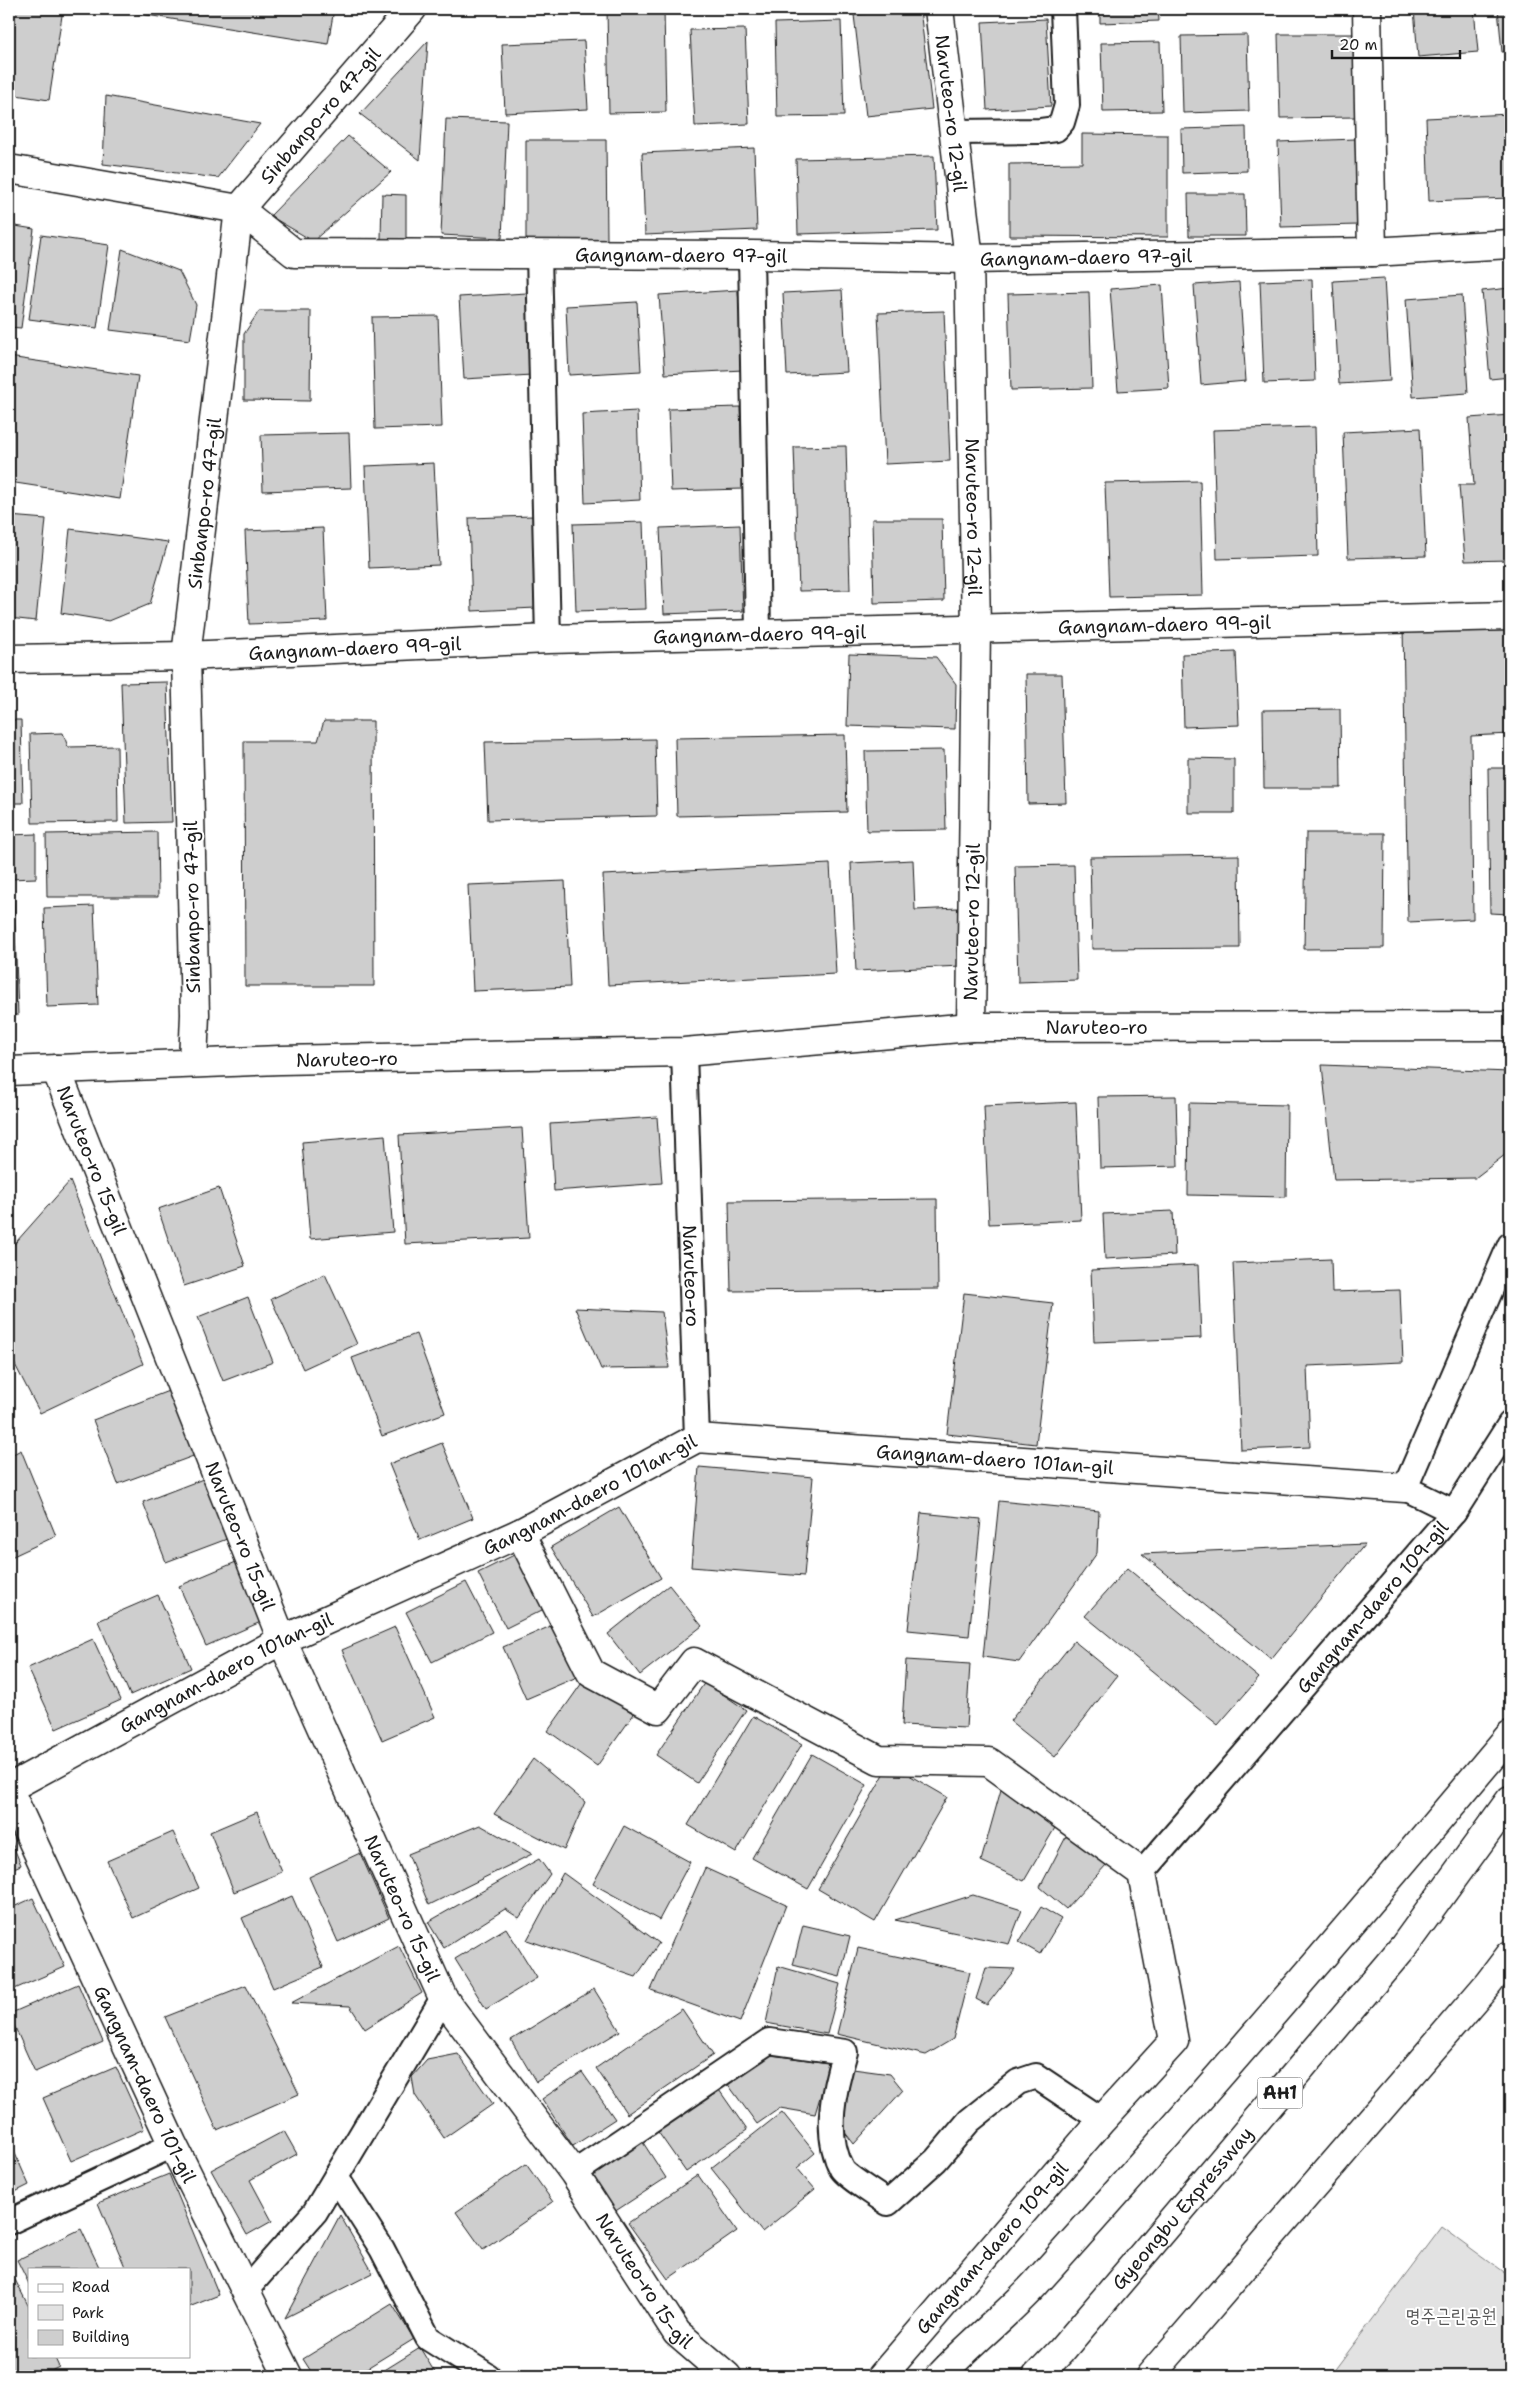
<svg xmlns="http://www.w3.org/2000/svg" width="1519" height="2385" font-family="'Shantell Sans','Poor Story',sans-serif">
  <rect width="100%" height="100%" fill="#fff"/>
  <filter id="ink" filterUnits="userSpaceOnUse"><feTurbulence type="fractalNoise" baseFrequency=".02" numOctaves="2"/><feDisplacementMap in="SourceGraphic" scale="10" xChannelSelector="R" yChannelSelector="G"/><feConvolveMatrix kernelMatrix="1 2 1 2 8 2 1 2 1" color-interpolation-filters="sRGB"/></filter>
  <g filter="url(#ink)">
    <polygon fill="#e2e2e2" stroke="#7f7f7f" points="1442,2227 1510,2277 1510,2376 1330,2376"/>
    <g fill="#cecece" stroke="#1c1c1c">
      <polygon points="9,9 63,9 49,100 9,94"/>
      <polygon points="109,9 334,9 328,44"/>
      <polygon points="607,9 664,9 666,112 609,113"/>
      <polygon points="909,9 920,9 932,109 866,116 854,15"/>
      <polygon points="1100,9 1158,9 1159,21 1100,23"/>
      <polygon points="1414,9 1474,9 1478,52 1418,57"/>
      <polygon points="1498,9 1510,9 1510,51 1502,52"/>
      <polygon points="1046,19 1051,106 987,110 982,22"/>
      <polygon points="841,21 844,116 777,117 775,23"/>
      <polygon points="745,29 749,124 695,126 690,30"/>
      <polygon points="1278,34 1355,34 1356,117 1280,118"/>
      <polygon points="1247,35 1249,111 1183,113 1181,36"/>
      <polygon points="428,41 420,160 360,114"/>
      <polygon points="584,41 588,109 505,113 502,44"/>
      <polygon points="1160,42 1162,111 1103,112 1101,43"/>
      <polygon points="106,96 260,124 218,178 103,164"/>
      <polygon points="1510,114 1510,198 1429,201 1426,118"/>
      <polygon points="446,119 507,121 502,238 441,235"/>
      <polygon points="1246,127 1247,171 1182,173 1181,129"/>
      <polygon points="1082,134 1168,135 1168,237 1009,236 1009,164 1082,163"/>
      <polygon points="348,136 391,172 313,241 270,216"/>
      <polygon points="1355,139 1358,225 1281,227 1278,142"/>
      <polygon points="526,140 606,140 607,240 526,240"/>
      <polygon points="754,148 757,230 645,235 642,153"/>
      <polygon points="934,156 937,230 798,234 796,159"/>
      <polygon points="382,194 406,195 406,239 381,239"/>
      <polygon points="1188,194 1245,194 1246,236 1189,236"/>
      <polygon points="9,225 34,229 21,328 9,327"/>
      <polygon points="41,235 109,245 97,328 29,319"/>
      <polygon points="122,249 179,271 196,305 190,340 110,330"/>
      <polygon points="1384,278 1390,381 1339,384 1333,281"/>
      <polygon points="1312,279 1315,381 1264,383 1260,281"/>
      <polygon points="1239,282 1246,381 1201,385 1194,285"/>
      <polygon points="1162,285 1169,388 1118,391 1110,289"/>
      <polygon points="1510,288 1510,377 1490,379 1482,291"/>
      <polygon points="738,290 743,370 665,374 659,295"/>
      <polygon points="842,290 847,372 787,375 783,293"/>
      <polygon points="1089,292 1092,388 1011,390 1008,294"/>
      <polygon points="527,293 532,375 464,379 459,297"/>
      <polygon points="1462,295 1468,393 1413,397 1406,299"/>
      <polygon points="637,302 641,371 569,375 566,306"/>
      <polygon points="259,311 311,311 310,401 244,400 244,334"/>
      <polygon points="944,311 950,461 885,464 878,313"/>
      <polygon points="438,316 442,427 375,429 372,317"/>
      <polygon points="9,357 138,376 120,499 9,482"/>
      <polygon points="740,407 743,489 671,491 668,409"/>
      <polygon points="637,411 640,500 585,503 582,414"/>
      <polygon points="1510,415 1510,560 1465,561 1459,485 1474,485 1469,418"/>
      <polygon points="1315,427 1318,556 1217,559 1213,430"/>
      <polygon points="1420,428 1426,556 1348,558 1343,432"/>
      <polygon points="349,433 351,488 263,491 261,435"/>
      <polygon points="846,446 850,590 799,591 794,447"/>
      <polygon points="434,463 439,565 369,568 365,466"/>
      <polygon points="1200,481 1203,595 1109,597 1105,483"/>
      <polygon points="9,516 46,519 36,621 9,618"/>
      <polygon points="533,516 536,608 472,611 469,518"/>
      <polygon points="872,519 942,519 944,601 874,603"/>
      <polygon points="643,522 646,609 576,611 573,524"/>
      <polygon points="740,525 743,611 664,614 660,528"/>
      <polygon points="323,528 327,621 249,624 245,531"/>
      <polygon points="70,529 168,542 150,604 109,621 61,613"/>
      <polygon points="1510,624 1510,734 1471,736 1473,919 1408,922 1403,626"/>
      <polygon points="1236,652 1239,725 1184,727 1182,654"/>
      <polygon points="849,654 936,657 956,684 955,729 847,726"/>
      <polygon points="1026,674 1062,674 1066,803 1028,804"/>
      <polygon points="167,682 172,822 126,823 121,683"/>
      <polygon points="1340,709 1341,788 1264,788 1263,710"/>
      <polygon points="9,720 21,720 23,803 9,803"/>
      <polygon points="324,721 373,721 374,986 245,986 244,741 318,741"/>
      <polygon points="63,733 68,747 117,746 118,822 32,823 30,734"/>
      <polygon points="845,735 847,812 677,816 675,738"/>
      <polygon points="655,739 657,816 488,820 485,742"/>
      <polygon points="944,750 946,830 867,831 865,751"/>
      <polygon points="1188,758 1234,759 1234,813 1188,813"/>
      <polygon points="1488,768 1510,768 1510,914 1490,913"/>
      <polygon points="157,832 158,897 47,897 46,834"/>
      <polygon points="1306,833 1385,833 1384,948 1304,949"/>
      <polygon points="36,834 36,878 9,879 9,835"/>
      <polygon points="1239,855 1240,948 1092,949 1090,857"/>
      <polygon points="913,860 915,910 958,908 961,966 856,971 851,863"/>
      <polygon points="830,864 836,974 608,985 603,875"/>
      <polygon points="1074,865 1077,980 1018,982 1015,866"/>
      <polygon points="565,881 570,987 473,991 468,885"/>
      <polygon points="9,899 14,899 18,1015 9,1015"/>
      <polygon points="94,906 98,1005 47,1007 44,908"/>
      <polygon points="1322,1065 1510,1072 1510,1151 1475,1178 1334,1180"/>
      <polygon points="1176,1096 1178,1166 1100,1168 1098,1097"/>
      <polygon points="1076,1102 1081,1220 989,1224 984,1106"/>
      <polygon points="1189,1103 1287,1105 1286,1197 1188,1195"/>
      <polygon points="657,1117 662,1183 554,1191 550,1124"/>
      <polygon points="522,1128 529,1238 405,1244 399,1135"/>
      <polygon points="385,1135 393,1232 310,1239 302,1142"/>
      <polygon points="70,1181 143,1364 40,1413 9,1353 9,1250"/>
      <polygon points="219,1188 245,1266 184,1286 158,1209"/>
      <polygon points="937,1199 938,1289 731,1291 729,1201"/>
      <polygon points="1173,1211 1175,1255 1105,1259 1103,1214"/>
      <polygon points="1331,1259 1332,1292 1400,1290 1403,1362 1307,1366 1310,1447 1241,1450 1233,1263"/>
      <polygon points="1198,1265 1201,1338 1094,1342 1091,1270"/>
      <polygon points="325,1274 357,1344 303,1369 271,1299"/>
      <polygon points="964,1293 1053,1303 1036,1444 947,1434"/>
      <polygon points="248,1297 273,1362 223,1381 198,1317"/>
      <polygon points="575,1308 662,1312 669,1368 601,1369"/>
      <polygon points="416,1334 445,1413 382,1436 352,1358"/>
      <polygon points="171,1390 196,1455 118,1484 93,1420"/>
      <polygon points="442,1443 473,1518 420,1540 389,1464"/>
      <polygon points="21,1450 56,1536 9,1558 9,1456"/>
      <polygon points="699,1467 813,1477 804,1576 691,1567"/>
      <polygon points="203,1479 227,1539 166,1562 143,1502"/>
      <polygon points="999,1501 1099,1511 1097,1553 1019,1662 983,1657"/>
      <polygon points="619,1507 661,1578 593,1617 551,1547"/>
      <polygon points="921,1513 981,1519 969,1636 908,1630"/>
      <polygon points="1365,1544 1271,1659 1142,1554"/>
      <polygon points="516,1554 544,1609 506,1628 478,1573"/>
      <polygon points="236,1562 263,1621 206,1646 179,1586"/>
      <polygon points="1127,1568 1259,1678 1218,1725 1085,1616"/>
      <polygon points="466,1582 492,1632 432,1662 406,1612"/>
      <polygon points="669,1585 702,1626 640,1675 608,1634"/>
      <polygon points="158,1595 191,1668 130,1695 98,1621"/>
      <polygon points="553,1625 577,1677 526,1699 503,1647"/>
      <polygon points="395,1627 435,1717 382,1740 342,1650"/>
      <polygon points="93,1639 121,1700 56,1729 28,1668"/>
      <polygon points="1074,1641 1117,1676 1055,1757 1010,1721"/>
      <polygon points="906,1660 970,1664 966,1728 902,1725"/>
      <polygon points="584,1680 634,1714 597,1766 548,1731"/>
      <polygon points="705,1682 746,1710 697,1783 656,1755"/>
      <polygon points="753,1716 802,1744 736,1853 688,1825"/>
      <polygon points="812,1754 867,1785 808,1889 752,1858"/>
      <polygon points="533,1759 585,1802 564,1850 494,1814"/>
      <polygon points="890,1764 947,1797 875,1922 818,1889"/>
      <polygon points="1002,1786 1056,1826 1024,1881 981,1861"/>
      <polygon points="257,1812 282,1872 234,1892 210,1832"/>
      <polygon points="480,1825 532,1854 429,1905 408,1854"/>
      <polygon points="624,1826 690,1862 659,1920 593,1884"/>
      <polygon points="173,1832 199,1888 133,1918 107,1861"/>
      <polygon points="1068,1833 1107,1864 1066,1909 1040,1887"/>
      <polygon points="9,1836 21,1865 9,1870"/>
      <polygon points="360,1853 389,1918 338,1942 309,1877"/>
      <polygon points="539,1859 550,1874 519,1918 505,1909 444,1948 428,1922"/>
      <polygon points="705,1868 786,1905 740,2022 651,1990"/>
      <polygon points="563,1873 659,1943 636,1977 527,1940"/>
      <polygon points="973,1895 1022,1910 1009,1944 895,1920"/>
      <polygon points="292,1896 323,1967 273,1988 242,1918"/>
      <polygon points="33,1898 65,1967 10,1991 9,1909"/>
      <polygon points="1041,1907 1061,1919 1040,1954 1019,1942"/>
      <polygon points="803,1925 850,1936 840,1977 793,1965"/>
      <polygon points="506,1928 537,1978 486,2009 455,1959"/>
      <polygon points="399,1946 422,1993 365,2029 350,2006 291,2003"/>
      <polygon points="858,1948 970,1972 953,2039 926,2055 837,2034"/>
      <polygon points="778,1966 840,1984 827,2034 766,2023"/>
      <polygon points="986,1968 1015,1969 987,2005 976,1999"/>
      <polygon points="78,1984 103,2042 35,2072 9,2014"/>
      <polygon points="246,1985 299,2094 217,2130 165,2017"/>
      <polygon points="594,1989 620,2031 536,2082 511,2040"/>
      <polygon points="682,2009 713,2055 627,2114 596,2068"/>
      <polygon points="458,2054 493,2104 444,2138 415,2095 412,2077 427,2060"/>
      <polygon points="770,2055 830,2063 815,2114 780,2108 757,2124 727,2083"/>
      <polygon points="116,2067 144,2129 71,2161 43,2098"/>
      <polygon points="853,2069 890,2074 903,2090 854,2144 840,2126"/>
      <polygon points="582,2072 615,2119 573,2146 542,2099"/>
      <polygon points="717,2087 747,2130 686,2172 656,2129"/>
      <polygon points="782,2112 815,2153 797,2168 815,2189 762,2232 711,2168"/>
      <polygon points="284,2131 297,2154 250,2180 272,2221 247,2235 211,2170"/>
      <polygon points="9,2140 29,2185 9,2195"/>
      <polygon points="642,2141 666,2178 614,2212 590,2176"/>
      <polygon points="526,2164 553,2202 483,2250 456,2212"/>
      <polygon points="169,2174 219,2295 189,2307 189,2269 126,2269 98,2203"/>
      <polygon points="698,2175 737,2231 668,2279 628,2223"/>
      <polygon points="340,2215 373,2273 285,2318"/>
      <polygon points="81,2229 100,2269 29,2269 29,2284 17,2260"/>
      <polygon points="9,2268 29,2307 29,2356 54,2356 59,2367 41,2376 9,2376"/>
      <polygon points="392,2304 414,2339 354,2376 314,2376 303,2359"/>
      <polygon points="420,2348 437,2376 375,2376"/>
    </g>
    <g fill="none" stroke-linecap="round" stroke-linejoin="round">
      <defs>
        <g id="lane">
          <polyline points="955,132 1041,131 1056,129 1062,122 1067,105 1063,9"/>
          <polyline points="539,254 548,639"/>
          <polyline points="751,255 758,633"/>
          <path id="s1" d="M684,1052L697,1438"/>
          <polyline points="1454,1512 1510,1424"/>
          <path id="s2" d="M1142,1873L1454,1512L1405,1488L1510,1245"/>
          <path d="M574,2173L769,2041L845,2052C834,2088 823,2134 842,2169C846,2176 879,2197 888,2203L936,2160L969,2121L1018,2082L1036,2076L1102,2120"/>
          <polyline points="336,2177 382,2249 428,2338 488,2376"/>
          <polyline points="9,2222 173,2145"/>
          <polyline points="245,2291 315,2212 443,1998"/>
        </g>
        <g id="street">
          <path id="s3" d="M939,9L969,259L976,627L971,1027"/>
          <polyline points="1367,9 1372,252"/>
          <path id="s4" d="M9,169L239,209L294,253L751,255L969,259L1372,252L1510,244"/>
          <path id="s5" d="M9,659L186,656L548,639L1510,616"/>
          <path id="s6" d="M193,1063L195,1014L186,656L239,209L412,9"/>
          <path id="s7" d="M56,1069L282,1640L443,1998L574,2173L677,2333L727,2376"/>
          <polyline points="520,1533 591,1673 658,1709 694,1662 879,1760 989,1762 1142,1873 1174,2041 1102,2120 882,2376"/>
          <path id="s8" d="M9,1788L282,1640L520,1533L697,1438L1405,1488"/>
          <path id="s9" d="M9,1790L173,2145L288,2376"/>
        </g>
        <g id="secondary">
          <path id="s10" d="M9,1071L280,1060L684,1052L971,1027L1510,1026"/>
        </g>
        <g id="highway">
          <path d="M940,2376C970,2343 1006,2316 1036,2283C1197,2104 1355,1920 1510,1735"/>
          <path id="s11" d="M1037,2376L1061,2351L1404,1946L1510,1800"/>
          <polyline points="1150,2376 1488,1984 1510,1955"/>
        </g>
      </defs>
      <use href="#lane" stroke="#1c1c1c" stroke-width="28"/>
      <use href="#street" stroke="#1c1c1c" stroke-width="31"/>
      <use href="#secondary" stroke="#1c1c1c" stroke-width="31"/>
      <use href="#highway" stroke="#1c1c1c" stroke-width="31"/>
      <use href="#lane" stroke="#fff" stroke-width="24"/>
      <use href="#street" stroke="#fff" stroke-width="28"/>
      <use href="#secondary" stroke="#fff" stroke-width="28"/>
      <use href="#highway" stroke="#fff" stroke-width="28"/>
    </g>
  </g>
  <g text-anchor="middle" dominant-baseline="central" stroke-width="4" stroke-linejoin="round" paint-order="stroke">
    <rect fill="#fff" stroke="#606060" stroke-width="1" x="1257.5" y="2077.5" width="45" height="31" rx="4"/>
    <g font-size="18" font-weight="bold" fill="#1c1c1c">
      <text x="1280" y="2093">AH1</text>
    </g>
    <g font-size="19" fill="#1c1c1c" stroke="#fff">
      <text stroke="none"><textPath href="#s3" startOffset="105">Naruteo-ro 12-gil</textPath></text>
      <text stroke="none"><textPath href="#s6" startOffset="981">Sinbanpo-ro 47-gil</textPath></text>
      <text stroke="none"><textPath href="#s4" startOffset="691">Gangnam-daero 97-gil</textPath></text>
      <text stroke="none"><textPath href="#s4" startOffset="1096">Gangnam-daero 97-gil</textPath></text>
      <text stroke="none"><textPath href="#s6" startOffset="561">Sinbanpo-ro 47-gil</textPath></text>
      <text stroke="none"><textPath href="#s3" startOffset="510">Naruteo-ro 12-gil</textPath></text>
      <text stroke="none"><textPath href="#s5" startOffset="1156">Gangnam-daero 99-gil</textPath></text>
      <text stroke="none"><textPath href="#s5" startOffset="751">Gangnam-daero 99-gil</textPath></text>
      <text stroke="none"><textPath href="#s5" startOffset="346">Gangnam-daero 99-gil</textPath></text>
      <text transform="translate(192 907) rotate(-91)">Sinbanpo-ro 47-gil</text>
      <text transform="translate(972 922) rotate(-89)">Naruteo-ro 12-gil</text>
      <text stroke="none"><textPath href="#s10" startOffset="1089">Naruteo-ro</textPath></text>
      <text stroke="none"><textPath href="#s10" startOffset="338">Naruteo-ro</textPath></text>
      <text stroke="none"><textPath href="#s7" startOffset="98">Naruteo-ro 15-gil</textPath></text>
      <text stroke="none"><textPath href="#s1" startOffset="224">Naruteo-ro</textPath></text>
      <text stroke="none"><textPath href="#s8" startOffset="1071">Gangnam-daero 101an-gil</textPath></text>
      <text stroke="none"><textPath href="#s8" startOffset="651">Gangnam-daero 101an-gil</textPath></text>
      <text stroke="none"><textPath href="#s7" startOffset="502">Naruteo-ro 15-gil</textPath></text>
      <text stroke="none"><textPath href="#s2" startOffset="352">Gangnam-daero 109-gil</textPath></text>
      <text stroke="none"><textPath href="#s8" startOffset="246">Gangnam-daero 101an-gil</textPath></text>
      <text stroke="none"><textPath href="#s7" startOffset="908">Naruteo-ro 15-gil</textPath></text>
      <text stroke="none"><textPath href="#s9" startOffset="324">Gangnam-daero 101-gil</textPath></text>
      <text stroke="none"><textPath href="#s11" startOffset="222">Gyeongbu Expressway</textPath></text>
      <text transform="translate(992 2248) rotate(-49)">Gangnam-daero 109-gil</text>
      <text stroke="none"><textPath href="#s7" startOffset="1354">Naruteo-ro 15-gil</textPath></text>
    </g>
    <g font-size="19" fill="#575757" stroke="#fff">
      <text x="1451" y="2315">명주근린공원</text>
    </g>
  </g>
  <rect width="1519" height="2385" fill="none" stroke="#fff" stroke-width="30"/>
  <rect x="15" y="15" width="1489" height="2355" fill="none" stroke="#1c1c1c" stroke-width="2" filter="url(#ink)"/>
  <rect x="28" y="2268" width="162" height="90" fill="#ffffff" stroke="#a4a4a4"/>
  <rect x="38" y="2284" width="25" height="8" fill="#ffffff" stroke="#a4a4a4"/>
  <text x="72" y="2292" font-size="15" fill="#1c1c1c">Road</text>
  <rect x="38" y="2305" width="25" height="15" fill="#e2e2e2" stroke="#a4a4a4"/>
  <text x="72" y="2318" font-size="15" fill="#1c1c1c">Park</text>
  <rect x="38" y="2330" width="25" height="15" fill="#cecece" stroke="#a4a4a4"/>
  <text x="72" y="2342" font-size="15" fill="#1c1c1c">Building</text>
  <path d="M1332 50v8h128v-8" fill="none" stroke="#1c1c1c" stroke-width="2.5"/>
  <text x="1339" y="50" font-size="15" fill="#1c1c1c" stroke="#ffffff" stroke-width="4" paint-order="stroke">20 m</text>
</svg>
